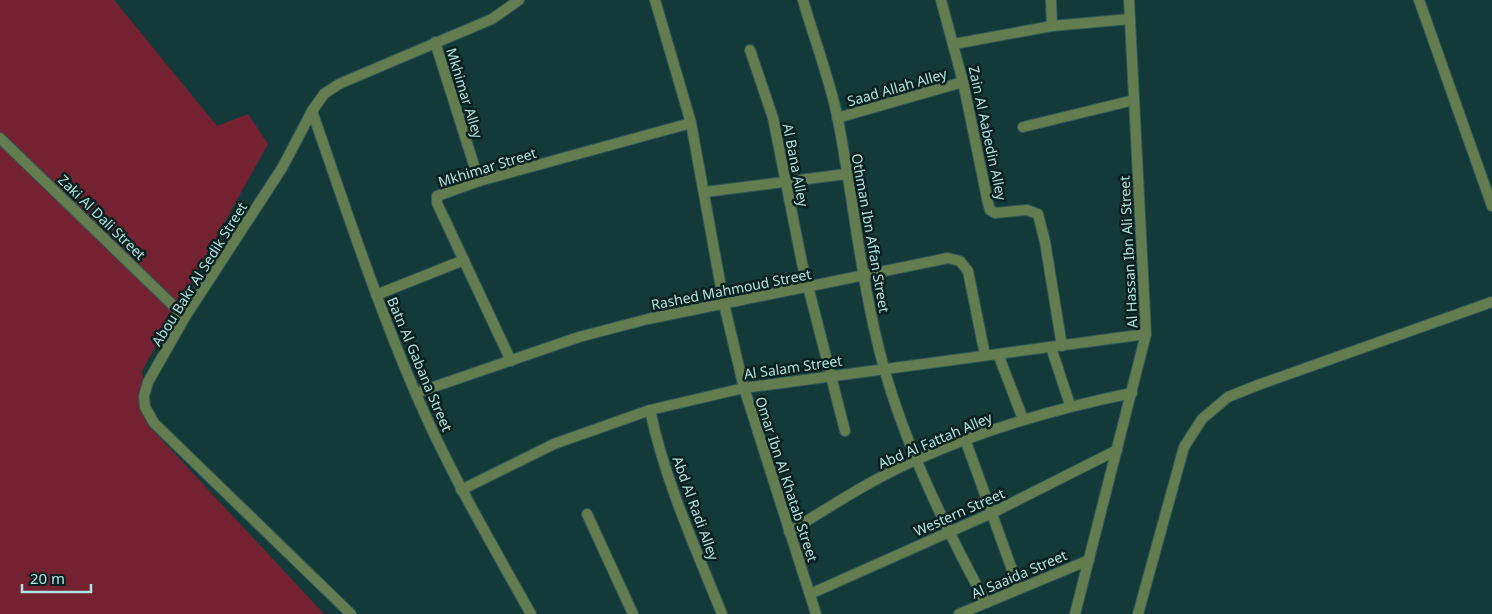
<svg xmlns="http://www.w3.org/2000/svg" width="1492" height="614" font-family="'Noto Sans',sans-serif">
  <rect width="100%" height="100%" fill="#133a39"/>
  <polygon fill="#742132" points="0,0 114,0 217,126 248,114 268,144 142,371 149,426 324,614 0,614"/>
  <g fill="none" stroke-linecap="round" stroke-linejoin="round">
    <defs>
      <g id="service">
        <polyline points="1419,0 1492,206"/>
        <polyline points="1138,614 1184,447 1202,419 1228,397 1258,385 1492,302"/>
      </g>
      <g id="minor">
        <polyline points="655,0 691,123 724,304 744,388 816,614"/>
        <path d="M803,0C814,39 830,79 838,120C854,202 861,286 884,368C907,450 946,528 986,603"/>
        <polyline points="941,0 963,82 988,203 990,210 995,213 1027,210 1038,214 1045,242 1062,346"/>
        <polyline points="1051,0 1052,26"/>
        <polyline points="435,42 479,181"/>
        <polyline points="954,44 1052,26 1130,19"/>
        <polyline points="750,50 773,118 802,263 845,431"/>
        <path d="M312,111C345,206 376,301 415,392C448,469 490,541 531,614"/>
        <polyline points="837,118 963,82"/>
        <polyline points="1023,127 1134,100"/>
        <polyline points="0,138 185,317"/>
        <polyline points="705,192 846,174"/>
        <polyline points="376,295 464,260"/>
        <polyline points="1051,347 1070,405"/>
        <polyline points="998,354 1023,419"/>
        <polyline points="511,361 437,203 437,196 479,181 691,123"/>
        <polyline points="416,393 579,337 648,319 948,258 960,261 968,271 985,355"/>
        <path d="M650,410C665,481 695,547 722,614"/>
        <polyline points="965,439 1019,589"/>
        <polyline points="461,490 554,444 650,410 744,388 1146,334"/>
        <polyline points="587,514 633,614"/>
        <path d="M789,532C831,506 872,479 918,459C987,428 1058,408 1132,393"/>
        <polyline points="810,594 992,513 1117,450"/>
        <polyline points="351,614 154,423 145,407 144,396 148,382 185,317 282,168 312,111 324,94 339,84 492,19 519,0"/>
        <polyline points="959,614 1089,560"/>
        <polyline points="1075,614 1146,334 1129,0"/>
      </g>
    </defs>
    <use href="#service" stroke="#2f5857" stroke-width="12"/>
    <use href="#minor" stroke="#2f5857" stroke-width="12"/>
    <use href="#service" stroke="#637c50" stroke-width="10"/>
    <use href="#minor" stroke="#637c50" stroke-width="10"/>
  </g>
  <g text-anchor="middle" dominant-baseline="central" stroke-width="5" stroke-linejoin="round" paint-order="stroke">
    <g font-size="14" fill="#aee3e0" stroke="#05201f">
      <text transform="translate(897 87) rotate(-16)">Saad Allah Alley</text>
      <text transform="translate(465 93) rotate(73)">Mkhimar Alley</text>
      <text transform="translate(988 133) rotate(78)">Zain Al Aabedin Alley</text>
      <text transform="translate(796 165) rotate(79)">Al Bana Alley</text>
      <text transform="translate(487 167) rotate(-17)">Mkhimar Street</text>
      <text transform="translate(102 217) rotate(44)">Zaki Al Dali Street</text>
      <text transform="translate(871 233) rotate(80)">Othman Ibn Affan Street</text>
      <text transform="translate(1128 252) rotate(-93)">Al Hassan Ibn Ali Street</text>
      <text transform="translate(199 274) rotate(-58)">Abou Bakr Al Sedik Street</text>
      <text transform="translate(731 289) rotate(-11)">Rashed Mahmoud Street</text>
      <text transform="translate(420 364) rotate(67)">Batn Al Gabana Street</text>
      <text transform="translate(793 367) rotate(-8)">Al Salam Street</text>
      <text transform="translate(935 440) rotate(-23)">Abd Al Fattah Alley</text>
      <text transform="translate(787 479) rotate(72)">Omar Ibn Al Khatab Street</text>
      <text transform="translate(696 508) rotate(70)">Abd Al Radi Alley</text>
      <text transform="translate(959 512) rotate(-24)">Western Street</text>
      <text transform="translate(1019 574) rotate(-23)">Al Saaida Street</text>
    </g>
  </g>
  <path d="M22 584v8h69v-8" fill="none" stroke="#aee3e0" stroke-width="2.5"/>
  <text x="30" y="584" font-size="15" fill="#aee3e0" stroke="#05201f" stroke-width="4" paint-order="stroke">20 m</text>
</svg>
